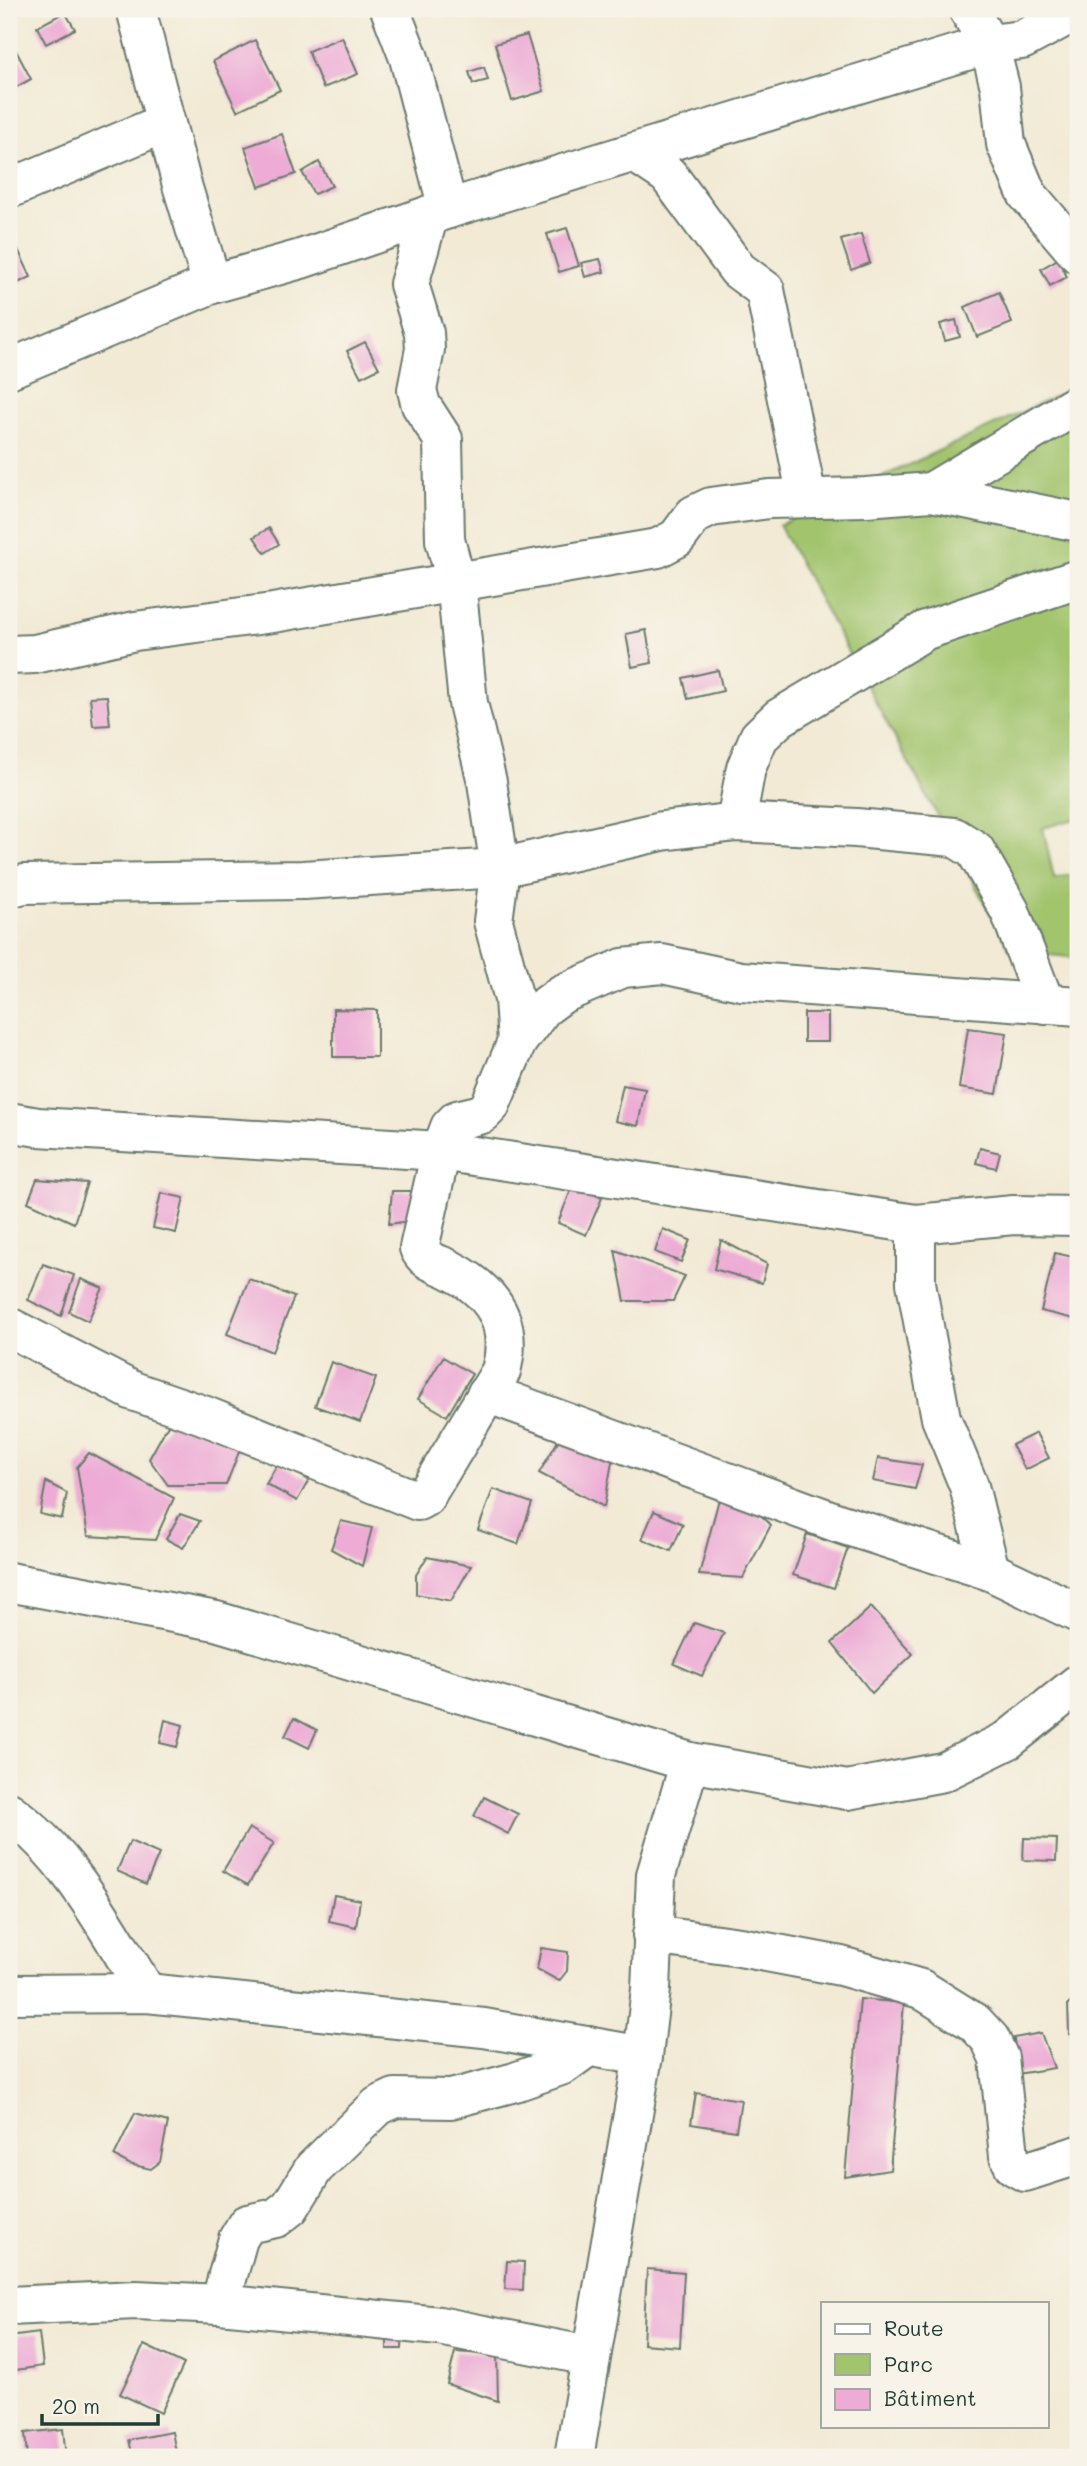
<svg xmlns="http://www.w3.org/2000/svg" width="1087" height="2466" font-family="Mali,sans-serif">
  <rect width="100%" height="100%" fill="#f7f3e8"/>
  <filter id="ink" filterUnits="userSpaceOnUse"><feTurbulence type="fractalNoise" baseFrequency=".0143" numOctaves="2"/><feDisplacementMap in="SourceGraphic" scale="14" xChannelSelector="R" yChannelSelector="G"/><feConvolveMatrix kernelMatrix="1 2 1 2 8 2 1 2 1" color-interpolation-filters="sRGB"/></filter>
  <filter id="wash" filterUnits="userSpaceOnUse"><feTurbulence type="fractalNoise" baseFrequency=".00686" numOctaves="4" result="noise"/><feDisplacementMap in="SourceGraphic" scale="28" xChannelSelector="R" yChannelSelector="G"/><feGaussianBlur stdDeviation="1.57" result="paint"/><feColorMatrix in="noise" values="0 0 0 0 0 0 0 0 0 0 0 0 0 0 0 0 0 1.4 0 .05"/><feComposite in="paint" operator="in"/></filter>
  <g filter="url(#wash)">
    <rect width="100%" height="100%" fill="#f2ead5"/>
    <polygon fill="#a2c46d" stroke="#608050" stroke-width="2" points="1078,386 1078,818 1043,828 1054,879 1078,873 1078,958 1011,951 779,525"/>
    <g id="blocks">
      <g fill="#edabd5">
        <polygon points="65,12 75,29 46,44 37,27"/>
        <polygon points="527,35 544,91 512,101 495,44"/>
        <polygon points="342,37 358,74 323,88 308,51"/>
        <polygon points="255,40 280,90 237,111 213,61"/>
        <polygon points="12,43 31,79 9,91 9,44"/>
        <polygon points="484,67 488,80 473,84 469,72"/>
        <polygon points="282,134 296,174 259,187 245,147"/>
        <polygon points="319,162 332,186 314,194 302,172"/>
        <polygon points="567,228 579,266 559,272 547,234"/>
        <polygon points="861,234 870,263 851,270 841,240"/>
        <polygon points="14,241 31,277 9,287 9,243"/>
        <polygon points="600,259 604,272 585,277 581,263"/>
        <polygon points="1058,259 1067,277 1050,286 1041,269"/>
        <polygon points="999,292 1012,323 977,337 965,307"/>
        <polygon points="956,320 960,337 945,341 940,324"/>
        <polygon points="365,342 379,368 361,377 347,351"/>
        <polygon points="269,528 279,544 265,553 254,537"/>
        <polygon points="646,630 652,663 632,667 626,634"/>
        <polygon points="718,670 723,691 688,699 683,678"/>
        <polygon points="107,696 110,725 93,726 90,697"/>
        <polygon points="333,1009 377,1010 377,1057 333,1057"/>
        <rect x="804" y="1013" width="24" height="29"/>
        <polygon points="968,1028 1007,1033 997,1094 959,1088"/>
        <polygon points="623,1085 645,1089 638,1126 615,1121"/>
        <polygon points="980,1148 1000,1153 996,1168 976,1163"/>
        <polygon points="37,1179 87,1183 74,1223 28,1202"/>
        <polygon points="573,1185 602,1198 586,1235 558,1223"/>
        <polygon points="392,1191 416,1191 409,1221 389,1224"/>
        <polygon points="161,1193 184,1198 176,1233 153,1228"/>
        <polygon points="663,1229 690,1240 681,1262 655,1252"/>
        <polygon points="721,1240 767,1264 762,1283 714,1269"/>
        <polygon points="615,1250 685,1276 673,1301 625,1301"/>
        <polygon points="1055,1253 1078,1258 1078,1320 1041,1311"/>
        <polygon points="43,1264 74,1275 61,1316 28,1300"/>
        <polygon points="81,1279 103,1288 88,1321 69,1312"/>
        <polygon points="249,1279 294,1297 272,1352 227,1334"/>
        <polygon points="443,1357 472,1374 447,1416 418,1399"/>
        <polygon points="331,1362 376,1378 360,1422 315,1406"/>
        <polygon points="169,1423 242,1444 226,1485 168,1485 149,1459"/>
        <polygon points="1036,1433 1049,1458 1025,1470 1012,1445"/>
        <polygon points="561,1436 614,1451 604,1507 539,1473"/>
        <polygon points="89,1453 174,1498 155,1540 88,1536 77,1467"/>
        <polygon points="878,1458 922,1465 915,1489 873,1481"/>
        <polygon points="278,1463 309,1480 297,1501 266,1484"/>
        <polygon points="46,1482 67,1493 62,1519 40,1514"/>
        <polygon points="493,1489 532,1503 518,1544 478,1530"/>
        <polygon points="720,1495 746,1501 771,1525 743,1578 699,1575"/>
        <polygon points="654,1511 683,1524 671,1551 642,1539"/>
        <polygon points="180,1514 200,1521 183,1548 166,1539"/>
        <polygon points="341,1521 372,1528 362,1566 331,1549"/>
        <polygon points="807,1534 848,1548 834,1588 793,1575"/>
        <polygon points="427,1557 471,1566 451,1601 416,1594 416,1575"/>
        <polygon points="871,1607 913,1654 872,1693 832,1643"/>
        <polygon points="694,1623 724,1633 702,1676 674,1664"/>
        <polygon points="294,1718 317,1730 309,1748 285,1736"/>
        <polygon points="165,1720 183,1725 177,1747 160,1743"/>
        <polygon points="484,1797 518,1814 508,1834 474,1816"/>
        <polygon points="249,1828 274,1843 248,1885 223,1871"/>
        <polygon points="1024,1838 1057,1839 1056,1861 1023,1860"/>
        <polygon points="130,1841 159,1854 146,1884 117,1871"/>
        <polygon points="334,1895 360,1900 356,1927 329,1921"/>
        <polygon points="541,1948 568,1952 567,1971 559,1981 537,1969"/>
        <polygon points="860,1999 904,2003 890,2170 845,2177"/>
        <polygon points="1078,2000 1078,2035 1069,2034 1068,2004"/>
        <polygon points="1041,2033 1054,2068 1017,2074 1014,2038"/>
        <polygon points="696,2093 741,2100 736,2131 691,2124"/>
        <polygon points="135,2113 168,2122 160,2162 151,2169 129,2164 114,2156"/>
        <polygon points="507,2261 524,2262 523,2290 505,2289"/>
        <polygon points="647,2269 684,2272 680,2347 643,2344"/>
        <polygon points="387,2330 403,2330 402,2349 387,2349"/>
        <polygon points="39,2333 43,2366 9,2371 9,2337"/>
        <polygon points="144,2345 184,2364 161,2413 120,2394"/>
        <polygon points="455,2352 497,2355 498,2401 447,2384"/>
        <polygon points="63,2429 66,2457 27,2457 25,2433"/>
        <polygon points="172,2432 177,2457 133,2457 129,2440"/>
        <rect x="296" y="2450" width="27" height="7"/>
      </g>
    </g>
  </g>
  <g filter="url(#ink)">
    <use href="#blocks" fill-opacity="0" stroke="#697a6c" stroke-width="2"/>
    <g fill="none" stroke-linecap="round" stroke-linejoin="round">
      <defs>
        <g id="minor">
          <polyline points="136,9 182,185 212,284"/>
          <polyline points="390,9 409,58 448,209"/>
          <polyline points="968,9 989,44 1000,87 1006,144 1027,194 1078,254"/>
          <polyline points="635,153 668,175 738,270 765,290 807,498"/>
          <polyline points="9,189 165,123"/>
          <polyline points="9,369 212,284 301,259 448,209 989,44 1022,40 1078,10"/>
          <polyline points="931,492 1078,404"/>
          <polyline points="9,655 35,654 135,631 273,613 658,548 677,538 694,515 711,507 769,499 866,497 931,492 1078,522"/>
          <polyline points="736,822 746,768 759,737 779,718 926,630 1078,579"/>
          <polyline points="9,888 24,884 303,880 500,868 662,831 736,822 856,828 954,837 975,850 1010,911 1045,1004"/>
          <polyline points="517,1042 543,1008 562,994 623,968 662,964 741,981 1078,1006"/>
          <polyline points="9,1122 38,1127 441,1151 916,1224 1014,1215 1078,1216"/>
          <polyline points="916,1224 916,1283 941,1418 969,1486 990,1571"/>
          <path d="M9,1327L133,1391L203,1415L418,1501L425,1497L501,1371C514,1322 492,1291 449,1269C437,1263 425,1262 419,1248L441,1151L450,1127L457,1120L482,1114L490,1106L517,1042L514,999L493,921L500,868L487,782L468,703L456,581L445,540L443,439L421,405L417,390L425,349L424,333L409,284L429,215"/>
          <polyline points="487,1393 838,1523 990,1571 1078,1613"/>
          <polyline points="9,1582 216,1621 690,1762 847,1790 943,1772 1008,1740 1078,1684"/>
          <path d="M9,1812C71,1857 107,1929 147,1993"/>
          <polyline points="652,1935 740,1947 841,1966 921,1989 975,2023 990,2039 999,2058 1009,2156 1014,2166 1025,2172 1078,2155"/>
          <polyline points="9,1994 147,1993 484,2028 643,2056"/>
          <polyline points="220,2304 238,2239 247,2224 276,2218 290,2207 314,2168 378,2106 395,2098 451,2099 515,2082 563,2065 589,2046"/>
          <polyline points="9,2306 136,2300 220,2304 439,2326 589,2356"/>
          <polyline points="574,2457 643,2056 651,1989 656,1875 690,1762"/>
        </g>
      </defs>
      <use href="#minor" stroke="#697a6c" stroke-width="42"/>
      <use href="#minor" stroke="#fff" stroke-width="38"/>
    </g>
  </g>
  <rect width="1087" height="2466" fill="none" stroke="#f7f3e8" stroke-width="35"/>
  <rect x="821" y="2302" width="228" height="126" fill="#f7f3e8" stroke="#a1aaa0" stroke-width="2"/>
  <rect x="835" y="2324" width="35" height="10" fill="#ffffff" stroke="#a1aaa0" stroke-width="2"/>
  <text x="884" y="2336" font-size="21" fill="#1f3d34">Route</text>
  <rect x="835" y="2354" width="35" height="21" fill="#a2c46d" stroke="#a1aaa0" stroke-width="2"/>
  <text x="884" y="2372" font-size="21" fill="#1f3d34">Parc</text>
  <rect x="835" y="2389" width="35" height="21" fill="#edabd5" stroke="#a1aaa0" stroke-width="2"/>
  <text x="884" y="2406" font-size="21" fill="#1f3d34">Bâtiment</text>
  <path d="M42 2414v10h116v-10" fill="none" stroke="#1f3d34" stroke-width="3.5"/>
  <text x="52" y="2414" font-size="21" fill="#1f3d34" stroke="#f7f3e8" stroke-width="5" paint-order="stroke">20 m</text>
</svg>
